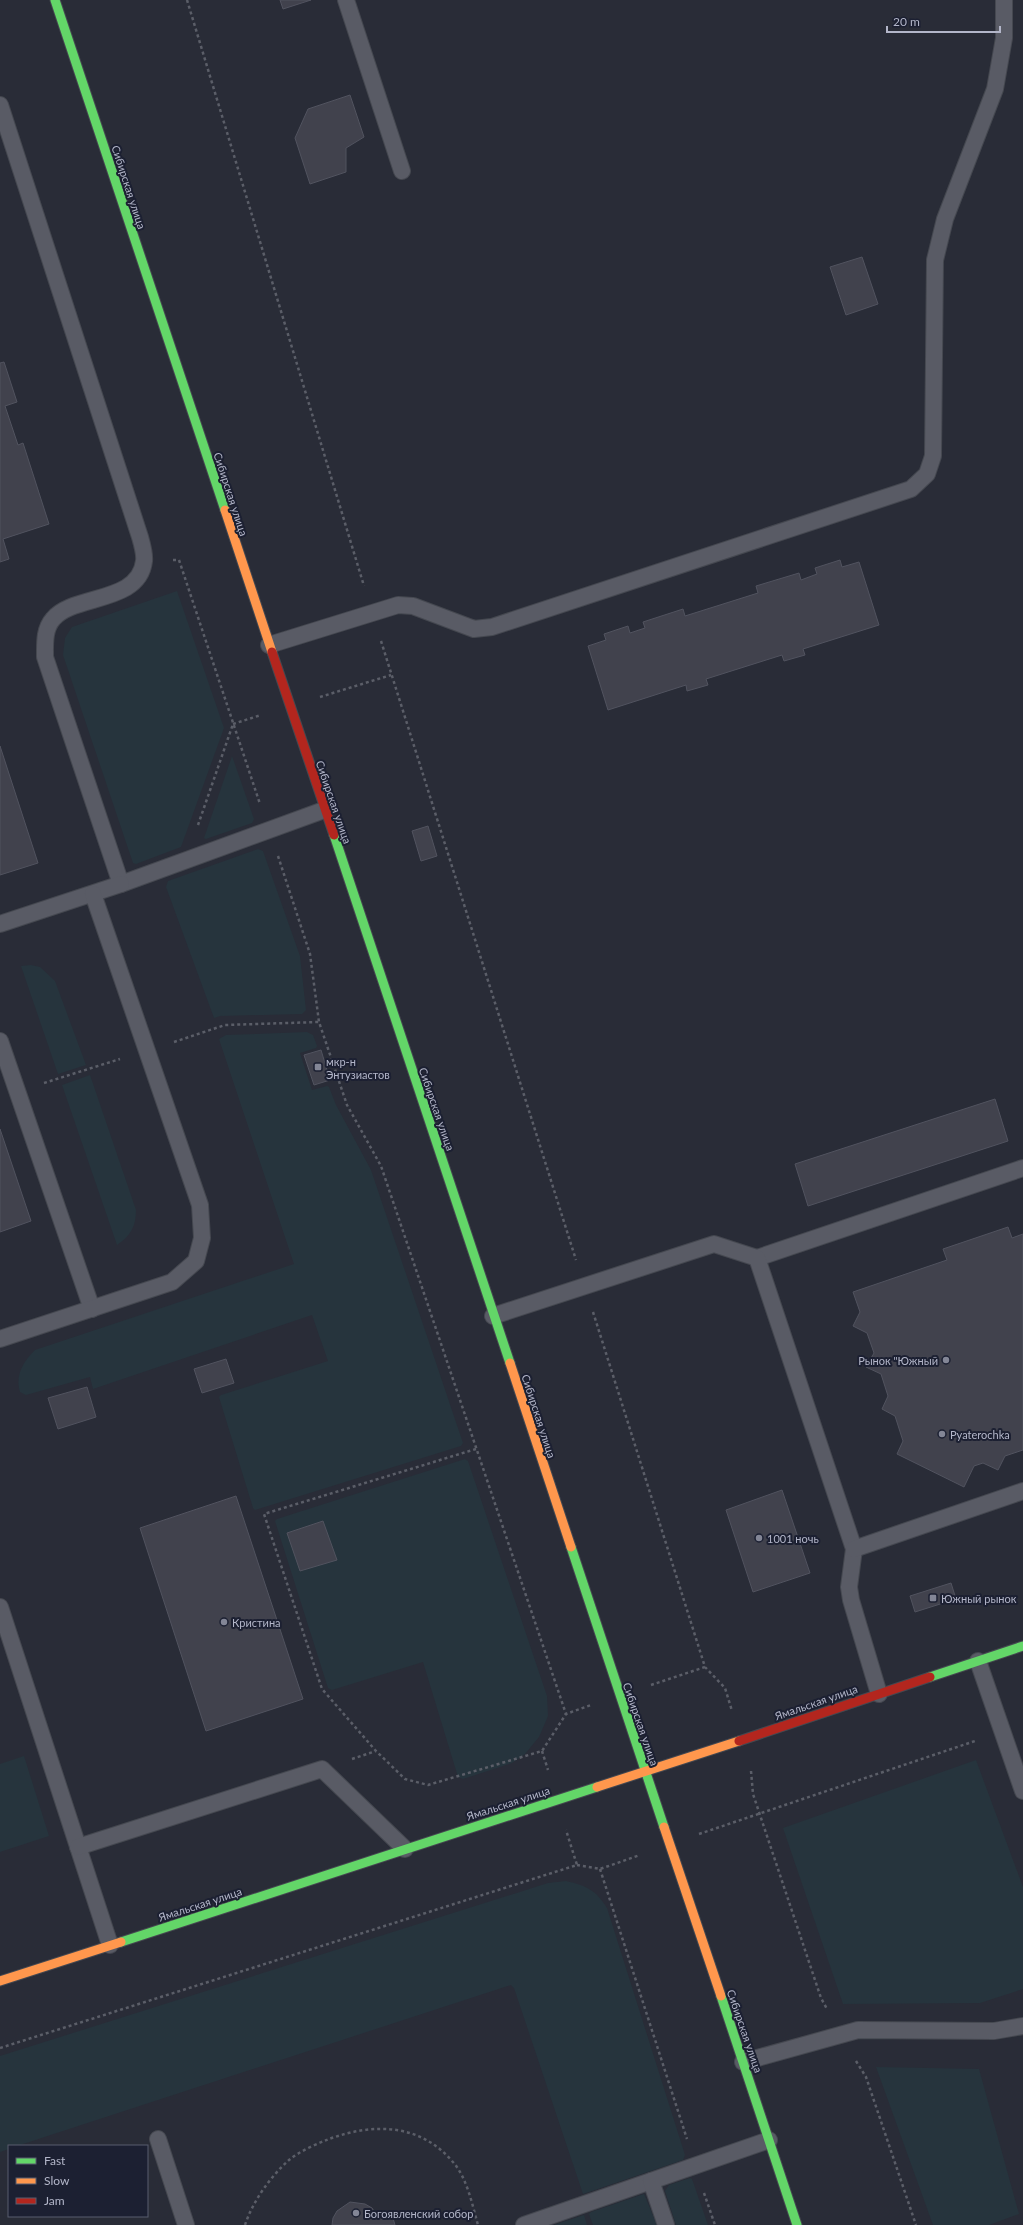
<svg xmlns="http://www.w3.org/2000/svg" width="1023" height="2225" font-family="Lato,sans-serif">
  <rect width="100%" height="100%" fill="#292c37"/>
  <g fill="#26343d">
    <polygon points="177,591 224,728 181,847 136,864 133,863 63,655 65,638 72,627"/>
    <polygon points="232,756 254,819 252,823 206,839 204,838"/>
    <polygon points="258,849 263,851 300,956 306,1010 302,1014 220,1016 214,1018 166,887 168,881"/>
    <polygon points="31,965 40,967 55,981 86,1065 58,1074 21,966"/>
    <path d="M307,1032L313,1035L317,1046L316,1048L300,1053L312,1090L327,1086L329,1087L336,1105L371,1170L463,1443L461,1446L255,1510L253,1508L219,1397L221,1395L328,1361L312,1315L93,1389L90,1377L26,1395L20,1392C15,1375 23,1362 35,1350L294,1264L219,1039L226,1035Z"/>
    <path d="M90,1075L136,1210C136,1227 130,1236 117,1245L62,1085Z"/>
    <polygon points="465,1459 468,1461 547,1696 548,1716 539,1737 525,1754 512,1763 463,1779 458,1777 423,1662 332,1690 328,1688 275,1521 277,1519"/>
    <polygon points="24,1756 49,1836 0,1852 0,1764"/>
    <polygon points="976,1760 1023,1887 1023,1989 980,2003 843,2004 783,1828"/>
    <path d="M566,1881C587,1886 596,1890 607,1908L685,2155L683,2160L583,2194L514,1988L511,1985L17,2146H9V2149L0,2152V2056L548,1883Z"/>
    <polygon points="876,2067 979,2069 1019,2214 989,2225 933,2225"/>
    <polygon points="690,2178 692,2179 708,2225 676,2225 665,2191 669,2185"/>
    <polygon points="644,2194 657,2225 593,2225 589,2214 591,2212"/>
    <polygon points="584,2215 587,2225 554,2225"/>
  </g>
  <g fill="#41424d" stroke="#51535f">
    <polygon points="280,0 311,0 283,9"/>
    <polygon points="350,95 364,137 346,148 346,172 310,184 295,138 308,109"/>
    <polygon points="862,257 878,304 846,315 830,267"/>
    <polygon points="4,362 17,402 5,406 18,445 23,443 49,524 3,539 9,559 0,562 0,363"/>
    <polygon points="840,560 842,567 859,562 879,625 803,649 805,655 784,661 782,655 706,679 708,685 687,691 686,685 608,710 588,646 606,640 604,634 628,626 630,633 645,628 643,622 683,609 685,616 758,593 756,586 799,573 801,580 817,574 815,568"/>
    <polygon points="0,746 38,863 0,875"/>
    <polygon points="428,826 437,856 421,861 412,831"/>
    <polygon points="321,1050 330,1080 314,1085 304,1055"/>
    <polygon points="995,1099 1008,1141 808,1206 795,1164"/>
    <polygon points="0,1129 31,1221 0,1232"/>
    <polygon points="1008,1227 1012,1238 1023,1234 1023,1450 1005,1456 998,1470 983,1463 974,1466 964,1487 897,1454 903,1441 895,1416 882,1409 888,1396 881,1374 866,1367 874,1353 867,1333 853,1326 860,1312 853,1292 947,1260 943,1249"/>
    <polygon points="226,1359 234,1383 202,1393 194,1369"/>
    <polygon points="87,1387 96,1417 58,1429 48,1398"/>
    <polygon points="782,1490 810,1573 753,1592 726,1510"/>
    <polygon points="236,1496 303,1699 206,1731 140,1528"/>
    <polygon points="323,1521 337,1560 300,1571 287,1533"/>
    <polygon points="951,1583 956,1599 915,1612 910,1596"/>
    <polygon points="350,2202 365,2204 372,2208 379,2219 392,2215 395,2225 332,2225 333,2218 337,2211"/>
  </g>
  <g fill="none" stroke-linecap="round" stroke-linejoin="round">
    <defs>
      <g id="lane">
        <polyline points="346,0 402,171"/>
        <path d="M0,105L140,537C142,544 145,554 144,561C139,604 73,594 53,619C44,629 45,644 45,657L121,884L324,810"/>
        <polyline points="269,645 398,605 413,606 474,629 492,627 911,489 927,474 933,456 935,260 945,219 995,89 1004,38 1004,0"/>
        <polyline points="0,924 121,884"/>
        <polyline points="0,1041 92,1309"/>
        <polyline points="757,1258 1023,1168"/>
        <polyline points="493,1316 714,1244 757,1258 854,1549 849,1587 851,1600 879,1694"/>
        <polyline points="0,1339 172,1282 196,1261 202,1238 200,1205 93,894"/>
        <polyline points="854,1549 1023,1491"/>
        <polyline points="0,1607 110,1945"/>
        <polyline points="978,1661 1023,1791"/>
        <polyline points="78,1847 322,1769 405,1849"/>
        <polyline points="743,2062 858,2030 994,2031 1023,2026"/>
        <polyline points="158,2139 186,2225"/>
        <polyline points="524,2225 651,2181"/>
        <polyline points="666,2225 651,2181 769,2140"/>
      </g>
      <g id="fast">
        <polyline points="55,0 225,510"/>
        <polyline points="334,835 510,1363"/>
        <polyline points="571,1547 664,1827"/>
        <polyline points="930,1677 1023,1646"/>
        <polyline points="121,1942 597,1787"/>
        <polyline points="721,1996 797,2225"/>
      </g>
      <g id="slow">
        <polyline points="225,510 272,652"/>
        <polyline points="510,1363 571,1547"/>
        <polyline points="597,1787 739,1741"/>
        <polyline points="664,1827 721,1996"/>
        <polyline points="0,1981 121,1942"/>
      </g>
      <g id="jam">
        <polyline points="272,652 334,835"/>
        <polyline points="739,1741 930,1677"/>
      </g>
    </defs>
    <use href="#lane" stroke="#454850" stroke-width="18"/>
    <use href="#fast" stroke="#454850" stroke-width="11"/>
    <use href="#slow" stroke="#454850" stroke-width="11"/>
    <use href="#jam" stroke="#454850" stroke-width="11"/>
    <g stroke="#5b5e68" stroke-width="2.5" stroke-dasharray="3 3" stroke-linecap="butt">
      <polyline points="187,0 364,586"/>
      <polyline points="173,560 179,560 260,804"/>
      <polyline points="381,641 576,1260"/>
      <polyline points="320,697 391,675"/>
      <polyline points="233,724 261,715"/>
      <polyline points="198,825 233,724"/>
      <polyline points="278,856 310,954 319,1022 347,1105 381,1166 566,1714"/>
      <polyline points="174,1042 225,1025 319,1022"/>
      <polyline points="44,1083 120,1059"/>
      <polyline points="593,1312 705,1667 725,1688 732,1711"/>
      <polyline points="476,1449 264,1514 322,1689 376,1751 405,1779 428,1785 542,1751 566,1714 591,1705"/>
      <polyline points="651,1685 705,1667"/>
      <polyline points="542,1751 548,1770"/>
      <polyline points="352,1759 376,1751"/>
      <polyline points="751,1771 753,1794 821,1998 827,2009"/>
      <polyline points="699,1834 975,1741"/>
      <polyline points="577,1865 600,1869 640,1855"/>
      <polyline points="600,1869 687,2139"/>
      <polyline points="0,2048 577,1865 566,1830"/>
      <polyline points="856,2061 866,2077 916,2225"/>
      <polyline points="704,2193 715,2225"/>
      <path d="M245,2225C253,2201 270,2177 289,2160C300,2151 316,2144 329,2139C373,2123 419,2123 452,2161C467,2177 472,2204 478,2225"/>
    </g>
    <use href="#lane" stroke="#595b65" stroke-width="16"/>
    <use href="#fast" stroke="#63d668" stroke-width="9"/>
    <use href="#slow" stroke="#ff974d" stroke-width="9"/>
    <use href="#jam" stroke="#b3261e" stroke-width="9"/>
  </g>
  <g fill="#838696" stroke="#1c2032" stroke-width="1.5">
    <rect x="314" y="1063" width="8" height="8" rx="2"/>
    <circle cx="946" cy="1360" r="4"/>
    <circle cx="942" cy="1434" r="4"/>
    <circle cx="759" cy="1538" r="4"/>
    <rect x="929" y="1594" width="8" height="8" rx="2"/>
    <circle cx="224" cy="1622" r="4"/>
    <circle cx="356" cy="2213" r="4"/>
  </g>
  <g text-anchor="middle" dominant-baseline="central" stroke-width="4" stroke-linejoin="round" paint-order="stroke">
    <g font-size="11" fill="#b3b6c9" stroke="#1c2032">
      <text transform="translate(129 187) rotate(72)">Сибирская улица</text>
      <text transform="translate(231 494) rotate(72)">Сибирская улица</text>
      <text transform="translate(334 802) rotate(71)">Сибирская улица</text>
      <text transform="translate(437 1109) rotate(71)">Сибирская улица</text>
      <text transform="translate(539 1416) rotate(72)">Сибирская улица</text>
      <text transform="translate(816 1702) rotate(-19)">Ямальская улица</text>
      <text transform="translate(641 1724) rotate(71)">Сибирская улица</text>
      <text transform="translate(508 1803) rotate(-18)">Ямальская улица</text>
      <text transform="translate(200 1904) rotate(-18)">Ямальская улица</text>
      <text transform="translate(745 2031) rotate(71)">Сибирская улица</text>
    </g>
    <g font-size="11" fill="#b3b6c9" stroke="#1c2032" text-anchor="start">
      <text x="326" y="1061">мкр-н<tspan x="326" dy="13">Энтузиастов</tspan></text>
      <text x="938" y="1360" text-anchor="end">Рынок "Южный</text>
      <text x="950" y="1434">Pyaterochka</text>
      <text x="767" y="1538">1001 ночь</text>
      <text x="941" y="1598">Южный рынок</text>
      <text x="232" y="1622">Кристина</text>
      <text x="364" y="2213">Богоявленский собор</text>
    </g>
  </g>
  <rect x="8" y="2145" width="140" height="72" fill="#1c2032" stroke="#585c6e"/>
  <rect x="16" y="2158" width="20" height="6" fill="#63d668" stroke="#585c6e"/>
  <text x="44" y="2165" font-size="12" fill="#b3b6c9">Fast</text>
  <rect x="16" y="2178" width="20" height="6" fill="#ff974d" stroke="#585c6e"/>
  <text x="44" y="2185" font-size="12" fill="#b3b6c9">Slow</text>
  <rect x="16" y="2198" width="20" height="6" fill="#b3261e" stroke="#585c6e"/>
  <text x="44" y="2205" font-size="12" fill="#b3b6c9">Jam</text>
  <path d="M887 26v6h113v-6" fill="none" stroke="#b3b6c9" stroke-width="2"/>
  <text x="893" y="26" font-size="12" fill="#b3b6c9" stroke="#1c2032" stroke-width="3" paint-order="stroke">20 m</text>
</svg>
